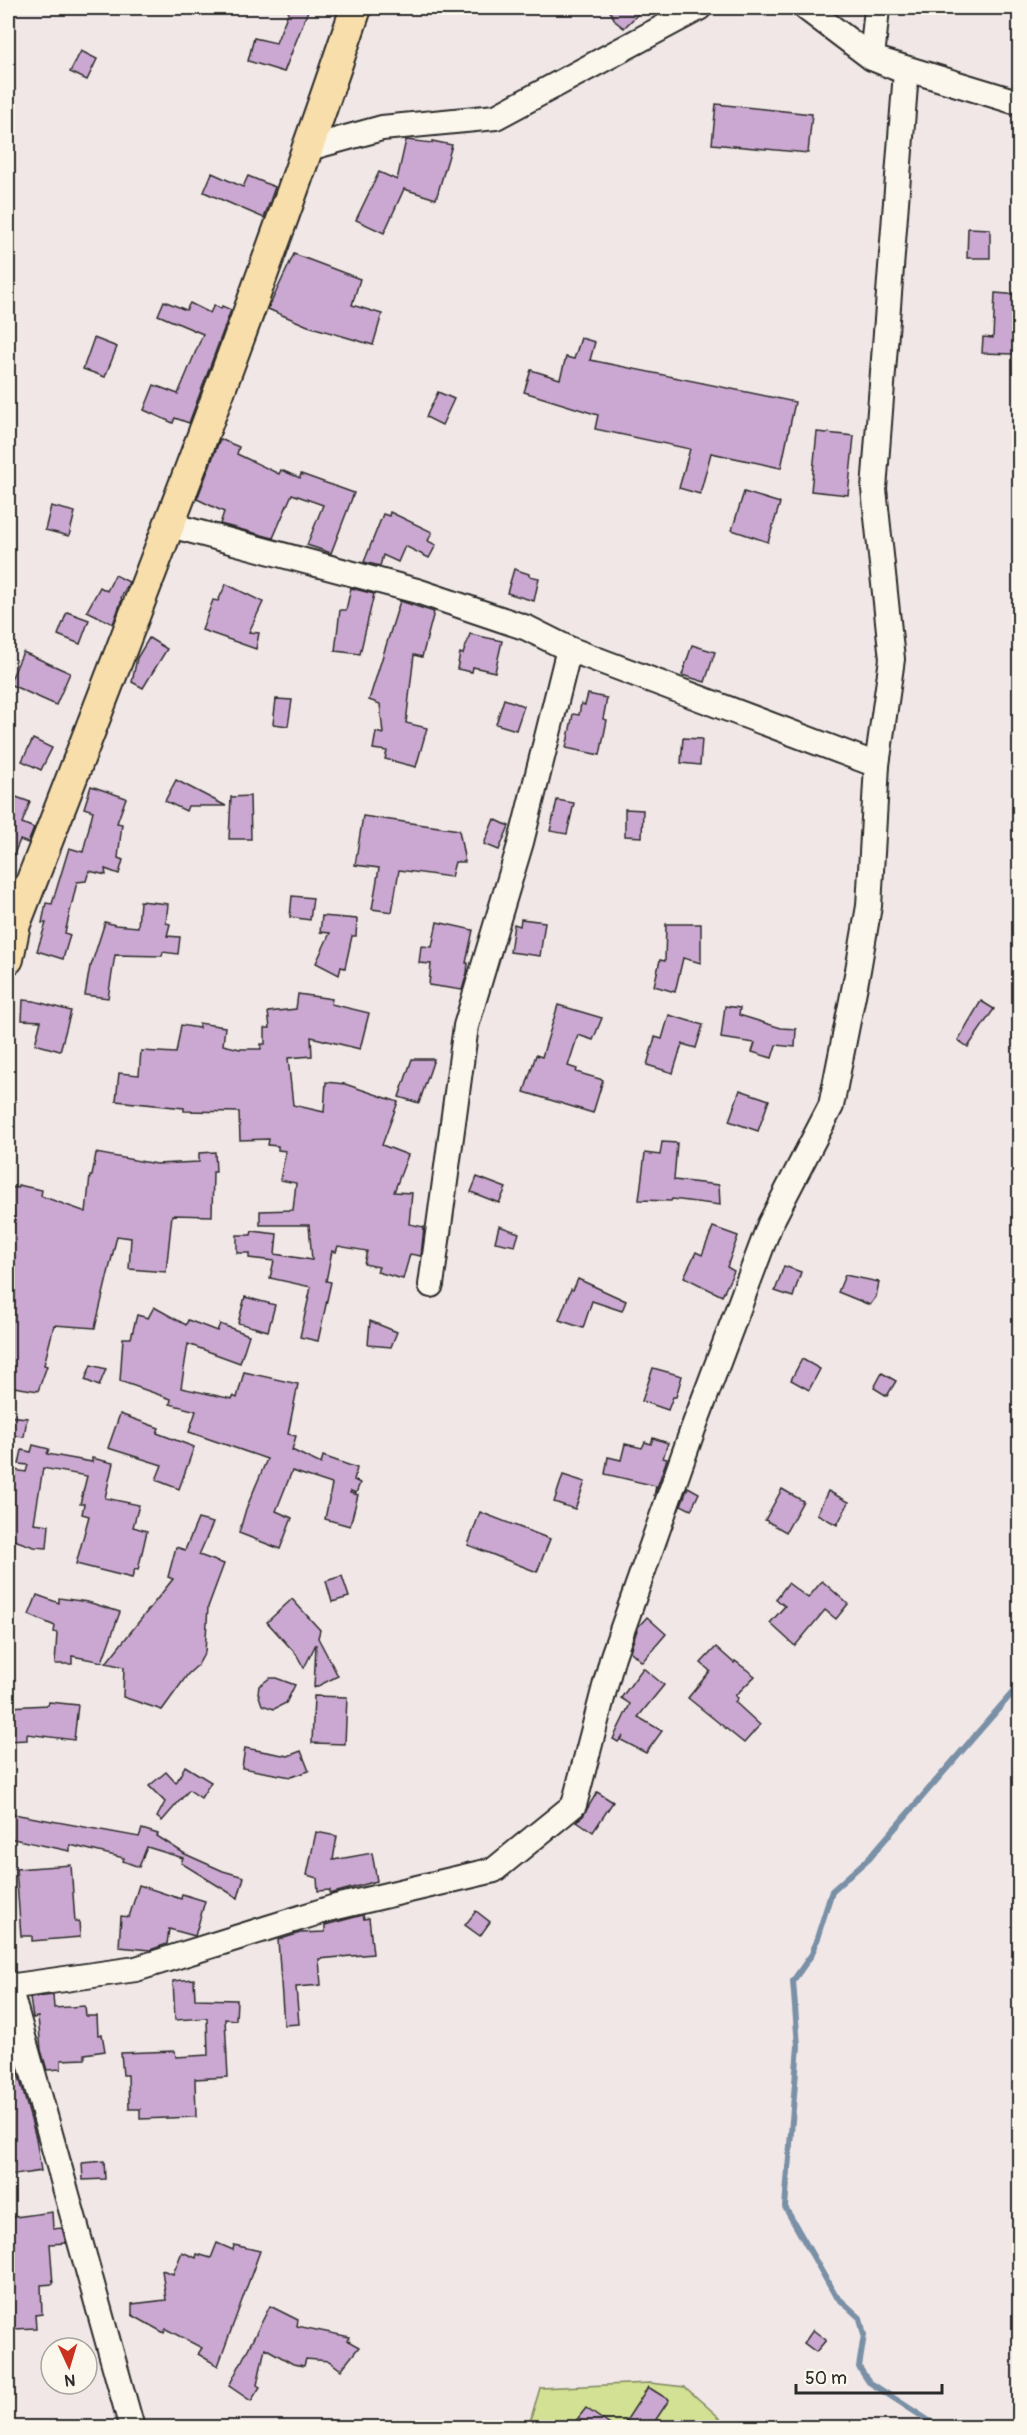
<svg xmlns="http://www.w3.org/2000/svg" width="1027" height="2435" font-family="Pangolin,sans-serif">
  <rect width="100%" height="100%" fill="#f1e7e7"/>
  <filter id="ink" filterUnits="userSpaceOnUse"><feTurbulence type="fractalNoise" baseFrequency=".0167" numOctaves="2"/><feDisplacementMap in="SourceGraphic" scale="12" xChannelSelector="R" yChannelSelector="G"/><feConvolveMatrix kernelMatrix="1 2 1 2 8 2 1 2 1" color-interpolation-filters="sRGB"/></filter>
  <g filter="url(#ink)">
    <polygon fill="#d3e194" stroke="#7f8660" stroke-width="1.5" points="650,2383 685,2387 730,2427 528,2428 540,2388"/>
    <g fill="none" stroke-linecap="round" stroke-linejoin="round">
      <polyline stroke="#7a90a6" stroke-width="6" points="940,2428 869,2382 859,2367 864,2335 860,2318 835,2295 785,2207 798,2046 793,1981 812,1954 832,1891 869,1858 1020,1684"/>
    </g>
    <g fill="#cba8d1" stroke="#2b2b2b" stroke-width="1.5">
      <polygon points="290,8 309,8 284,72 248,61 254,38 276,43"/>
      <polygon points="608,8 644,8 624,28 616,22"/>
      <polygon points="81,51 97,59 87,80 70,72"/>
      <polygon points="716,104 812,114 808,153 712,144"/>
      <polygon points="406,140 432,143 432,141 452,145 436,199 404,189 384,233 356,220 379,172 397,180"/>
      <polygon points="212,173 243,187 248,176 275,187 264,218 204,192"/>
      <polygon points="968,228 990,229 990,258 967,258"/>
      <polygon points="294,254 360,279 352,305 382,314 373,345 308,326 268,309"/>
      <polygon points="995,293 1020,295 1020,349 1014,348 1013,354 982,353 983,337 993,338"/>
      <polygon points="164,301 186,310 190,303 210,313 214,305 221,309 222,306 231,310 189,423 175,418 173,423 144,410 154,385 178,394 203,334 158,315"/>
      <polygon points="94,338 117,347 105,377 83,369"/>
      <polygon points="581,338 595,342 590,360 795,402 781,468 711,453 700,494 679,488 690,449 595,429 598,415 524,392 531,370 560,379 566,357 574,359"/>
      <polygon points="438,392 454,399 442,425 426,417"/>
      <polygon points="817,432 854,436 848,495 811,491"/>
      <polygon points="220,439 239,447 237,454 279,474 281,470 300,478 301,474 354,493 331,553 307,545 323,505 292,494 273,538 220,524 224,512 197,499"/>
      <polygon points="744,492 780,503 768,542 732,530"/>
      <polygon points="51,506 75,512 69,536 45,530"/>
      <polygon points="390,512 432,532 428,541 436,545 429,558 405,546 398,562 383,555 380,566 364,562 383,514 389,516"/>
      <polygon points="514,569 529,574 529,576 539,578 534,601 507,593"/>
      <polygon points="115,575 129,582 121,598 122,599 113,624 87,611 100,587 107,591"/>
      <polygon points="226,584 263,602 249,632 259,633 256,649 202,630 213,600 218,601"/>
      <polygon points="351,588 374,594 360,654 335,651 340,610 346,610"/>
      <polygon points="400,601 434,612 422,657 414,655 406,723 427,728 416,767 385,759 387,751 373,749 376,732 383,734 380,704 369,700"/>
      <polygon points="67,612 89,620 80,644 58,635"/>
      <polygon points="470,634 502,641 495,672 473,667 472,672 457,669 460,653 463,654"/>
      <polygon points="149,638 167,649 143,688 132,682 137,658"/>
      <polygon points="692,645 715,652 705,682 682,675"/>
      <polygon points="23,652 70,673 56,705 9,684"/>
      <polygon points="588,694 607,698 603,719 607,720 600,755 566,748 573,714 579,715 581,704 585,705"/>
      <polygon points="276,699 292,700 288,726 273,724"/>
      <polygon points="504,699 524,706 516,730 496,724"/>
      <polygon points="683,738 702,739 700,765 681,763"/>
      <polygon points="33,739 52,748 41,770 22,761"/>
      <polygon points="176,780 226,806 188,806 186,811 165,801"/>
      <polygon points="91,786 126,798 117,823 122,824 118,858 123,860 119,874 105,869 106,875 89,871 86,881 77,882 65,933 70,935 63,959 37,951 46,923 42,923 46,903 52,904 69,848 83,852 93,811 84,808"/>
      <polygon points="8,794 30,802 22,823 34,828 28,843 20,840 8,868"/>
      <polygon points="250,796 251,839 229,839 231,797"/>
      <polygon points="557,800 574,803 567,834 550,831"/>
      <polygon points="625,809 643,810 642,837 625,836"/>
      <polygon points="363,816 459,830 465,862 455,862 451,877 399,870 392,912 372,909 379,868 355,865"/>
      <polygon points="494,819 509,826 499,850 484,844"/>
      <polygon points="292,896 313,898 310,920 290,917"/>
      <polygon points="140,901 168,904 166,923 170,924 167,936 180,937 178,954 163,952 162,956 115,955 108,998 85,995 90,966 91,966 105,922 115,925 138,927"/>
      <polygon points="322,916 357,919 356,936 352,936 345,968 341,967 339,975 316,963 330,933 320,932"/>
      <polygon points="521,919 545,922 540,956 510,952 514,924 520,926"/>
      <polygon points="437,922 473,930 466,963 468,963 467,973 462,990 429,985 431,964 419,963 421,946 432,947"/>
      <polygon points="666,924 701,924 701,963 683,958 675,992 654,986 660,960 665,961"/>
      <polygon points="298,994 332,999 331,1004 369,1013 360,1049 311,1037 312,1056 288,1058 293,1105 324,1112 326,1082 345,1084 398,1102 382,1145 408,1155 394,1192 412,1193 409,1224 424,1227 421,1256 410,1254 403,1279 377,1272 379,1267 364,1264 367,1251 338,1246 336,1252 332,1251 326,1281 331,1282 318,1341 300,1337 311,1287 270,1278 274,1261 249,1258 249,1253 237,1253 237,1235 251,1235 252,1231 277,1234 275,1254 312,1260 309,1225 260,1225 260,1211 293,1210 296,1183 280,1180 286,1151 278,1150 278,1146 268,1145 269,1139 240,1140 239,1112 184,1111 184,1108 116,1101 119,1073 139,1075 141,1051 176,1053 181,1025 199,1028 199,1023 225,1027 223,1045 240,1049 261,1049 261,1044 265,1044 265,1028 270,1028 268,1012 296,1009"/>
      <polygon points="23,1000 34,1001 71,1011 60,1051 35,1044 41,1021 22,1020"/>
      <polygon points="981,1001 994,1009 968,1047 958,1040"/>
      <polygon points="558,1005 602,1018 593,1040 578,1035 568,1066 577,1069 576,1072 603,1080 593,1113 524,1092 536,1055 542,1057"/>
      <polygon points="725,1006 740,1008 739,1015 781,1028 796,1029 795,1047 776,1045 772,1058 752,1052 755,1043 721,1038"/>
      <polygon points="669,1015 703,1025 696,1048 682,1044 673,1073 647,1065 655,1037 662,1039"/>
      <polygon points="412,1059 434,1059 419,1103 399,1097"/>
      <polygon points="740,1090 769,1100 758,1131 729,1121"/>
      <polygon points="662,1142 677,1143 674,1180 719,1185 720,1205 672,1199 671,1201 639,1200 645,1153 660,1155"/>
      <polygon points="215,1152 216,1172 213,1172 212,1216 172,1215 166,1272 129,1269 131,1238 117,1236 95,1328 54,1325 44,1365 47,1366 38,1391 8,1386 8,1252 13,1215 8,1214 8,1187 18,1188 18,1185 42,1190 41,1196 86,1212 90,1176 92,1176 96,1153 156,1164 199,1162 199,1153"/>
      <polygon points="477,1177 506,1188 499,1203 471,1192"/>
      <polygon points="499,1226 519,1233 515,1246 495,1242"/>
      <polygon points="713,1227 738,1236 727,1267 734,1271 722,1296 684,1277 696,1252 702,1255"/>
      <polygon points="784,1266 801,1272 793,1297 775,1291"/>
      <polygon points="845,1275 879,1282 876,1297 870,1305 838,1292"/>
      <polygon points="578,1279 626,1301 622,1311 592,1301 583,1328 559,1320 571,1289 573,1290"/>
      <polygon points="245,1297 275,1305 268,1331 238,1323"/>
      <polygon points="154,1307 186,1325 188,1320 217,1331 220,1324 249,1335 240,1363 188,1344 181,1388 232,1399 233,1396 237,1398 244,1372 298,1384 288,1434 296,1436 292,1450 321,1464 323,1456 357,1468 354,1480 360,1483 356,1493 351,1491 350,1493 358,1495 350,1526 325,1519 332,1484 292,1471 276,1511 292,1518 280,1549 239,1533 246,1509 267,1459 189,1432 196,1411 170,1404 171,1399 120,1381 123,1338 131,1338 137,1315 148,1318"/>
      <polygon points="370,1321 397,1332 391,1347 368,1345"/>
      <polygon points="802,1359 820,1369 809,1390 791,1380"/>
      <polygon points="91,1365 106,1369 99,1386 85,1380"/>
      <polygon points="653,1368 682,1376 676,1397 673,1397 668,1410 642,1401"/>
      <polygon points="882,1373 896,1381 887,1396 874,1388"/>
      <polygon points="120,1414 159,1428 157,1433 194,1447 179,1489 156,1480 162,1465 108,1448"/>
      <polygon points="8,1416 27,1418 24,1437 8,1435"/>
      <polygon points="653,1438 668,1443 663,1458 667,1459 654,1496 656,1486 605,1474 608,1457 621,1460 625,1444 642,1448 645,1442 651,1444"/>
      <polygon points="33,1445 49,1449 47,1454 92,1462 92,1458 113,1463 105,1498 139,1505 133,1527 147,1531 138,1570 135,1569 132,1578 76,1564 89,1516 82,1514 84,1504 80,1504 87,1476 43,1468 34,1523 49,1525 47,1548 34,1547 8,1538 8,1469 26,1472 28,1465 19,1464 22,1450 31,1452"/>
      <polygon points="563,1475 585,1482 575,1509 554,1502"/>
      <polygon points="688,1487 699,1493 691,1510 681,1505"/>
      <polygon points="782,1489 803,1501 786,1532 765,1520"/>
      <polygon points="828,1491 849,1502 837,1525 817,1514"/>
      <polygon points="480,1512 550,1539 537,1572 468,1545"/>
      <polygon points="198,1519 213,1523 199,1555 224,1564 208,1607 205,1652 198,1665 188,1674 162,1710 123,1697 124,1667 106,1663 173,1579 168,1577 176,1547 185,1550"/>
      <polygon points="342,1576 349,1597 332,1602 326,1581"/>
      <polygon points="822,1581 848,1604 836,1619 825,1610 795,1646 770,1623 785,1606 776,1599 788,1583 808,1598"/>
      <polygon points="37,1595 59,1603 59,1598 88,1602 120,1612 102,1662 72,1656 72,1664 55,1664 57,1633 54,1632 55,1626 29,1615"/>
      <polygon points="292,1599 320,1630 318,1638 338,1676 314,1688 316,1644 304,1668 296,1654 267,1622"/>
      <polygon points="647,1617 666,1634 642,1662 630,1651 638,1627"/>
      <polygon points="716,1647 734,1663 735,1661 755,1676 735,1696 738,1698 735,1702 760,1725 744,1743 688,1698 710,1671 701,1663"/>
      <polygon points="643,1668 664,1685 638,1717 662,1731 646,1753 621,1740 623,1736 618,1742 613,1739 630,1704 621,1698"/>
      <polygon points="270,1678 276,1678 295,1685 286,1703 274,1709 262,1705 258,1693 259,1686"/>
      <polygon points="314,1696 347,1697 345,1744 312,1743"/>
      <polygon points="49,1702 78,1705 74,1740 27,1734 27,1740 8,1741 8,1707 48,1705"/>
      <polygon points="245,1748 288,1756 301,1751 309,1771 291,1777 242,1768"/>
      <polygon points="185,1766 211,1782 201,1798 189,1790 162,1821 157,1817 165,1802 149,1786 166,1772 176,1783"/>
      <polygon points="597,1792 613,1802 593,1832 577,1821 583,1816"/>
      <polygon points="8,1813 139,1837 142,1829 158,1834 157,1836 185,1854 223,1871 244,1877 238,1898 181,1863 183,1858 147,1847 139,1867 123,1861 124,1858 70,1845 70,1851 8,1838"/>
      <polygon points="316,1832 337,1836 333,1860 372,1853 377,1881 330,1894 330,1890 318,1891 317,1878 307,1875"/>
      <polygon points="71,1865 75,1922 79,1921 80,1937 32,1941 32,1936 21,1936 16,1869"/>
      <polygon points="139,1885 181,1899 182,1894 205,1901 195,1936 169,1929 167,1944 150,1950 119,1947 121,1916 129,1917"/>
      <polygon points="476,1911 490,1922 480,1936 465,1925"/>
      <polygon points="363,1915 364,1919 369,1918 373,1954 319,1959 321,1985 296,1987 299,2024 284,2025 278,1940 300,1933 325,1932 325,1925"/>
      <polygon points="194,1979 195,1999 237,2000 236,2020 225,2019 228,2077 195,2079 196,2117 140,2119 140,2109 129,2109 128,2075 123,2075 121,2053 175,2051 176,2057 208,2055 207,2018 175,2020 173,1981"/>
      <polygon points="53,1995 54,2008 85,2006 86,2016 97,2016 98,2035 102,2034 105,2051 85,2054 85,2059 61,2060 61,2069 47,2070 41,2050 38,2017 33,2018 30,1998"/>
      <polygon points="8,2073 18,2073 36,2138 41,2171 8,2176"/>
      <polygon points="104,2161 105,2179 83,2180 82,2163"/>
      <polygon points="52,2212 53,2229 62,2228 66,2243 50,2244 53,2284 41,2285 42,2314 35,2315 36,2328 14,2329 13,2313 8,2314 8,2218"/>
      <polygon points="217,2243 233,2250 234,2245 260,2251 218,2366 198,2354 202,2348 166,2329 164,2333 132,2315 132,2304 166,2300 162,2270 173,2274 182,2252 196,2258 197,2254 211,2258"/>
      <polygon points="270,2306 298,2320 297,2326 350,2337 348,2341 359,2347 341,2370 329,2361 306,2359 304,2366 293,2364 265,2348 257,2385 260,2387 251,2401 229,2386"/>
      <polygon points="813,2330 826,2340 816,2352 804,2343"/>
      <polygon points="648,2387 669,2400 651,2427 622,2427"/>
      <polygon points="586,2408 613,2427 571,2427"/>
    </g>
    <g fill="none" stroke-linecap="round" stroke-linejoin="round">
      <defs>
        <g id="minor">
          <polyline points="877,8 872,58 1020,103"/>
          <polyline points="309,148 382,128 496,117 699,8"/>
          <polyline points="170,525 417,591 527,628 569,649 877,765"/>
          <polyline points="431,1285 466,1026 521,842 569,649"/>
          <polyline points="8,1983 132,2428"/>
          <polyline points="8,1987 136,1969 332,1908 494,1870 574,1805 613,1656 693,1429 770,1224 831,1106 858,970 869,906 877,765 892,659 874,489 906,72 872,58 806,8"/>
        </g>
        <path id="major" d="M8,959L15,924C133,620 252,316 356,8"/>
      </defs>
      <use href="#minor" stroke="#2b2b2b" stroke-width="28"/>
      <use href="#major" stroke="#2b2b2b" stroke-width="34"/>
      <use href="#minor" stroke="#fbf7ec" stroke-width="24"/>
      <use href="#major" stroke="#f8deab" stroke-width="30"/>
    </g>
  </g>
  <rect width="1027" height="2435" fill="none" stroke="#fbf7ec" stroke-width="30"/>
  <rect x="15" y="15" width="997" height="2405" fill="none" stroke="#2b2b2b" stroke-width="2" filter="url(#ink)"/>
  <g transform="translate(69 2366) rotate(176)"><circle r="28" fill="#fbf7ec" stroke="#a8a59f" stroke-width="1.5"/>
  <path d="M0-4.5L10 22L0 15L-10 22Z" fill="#c8321e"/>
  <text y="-9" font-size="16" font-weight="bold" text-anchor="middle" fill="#2b2b2b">N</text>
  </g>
  <path d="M796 2384v9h146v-9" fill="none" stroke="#2b2b2b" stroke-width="3"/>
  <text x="805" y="2384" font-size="18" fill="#2b2b2b" stroke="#fbf7ec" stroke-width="4.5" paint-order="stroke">50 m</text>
</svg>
